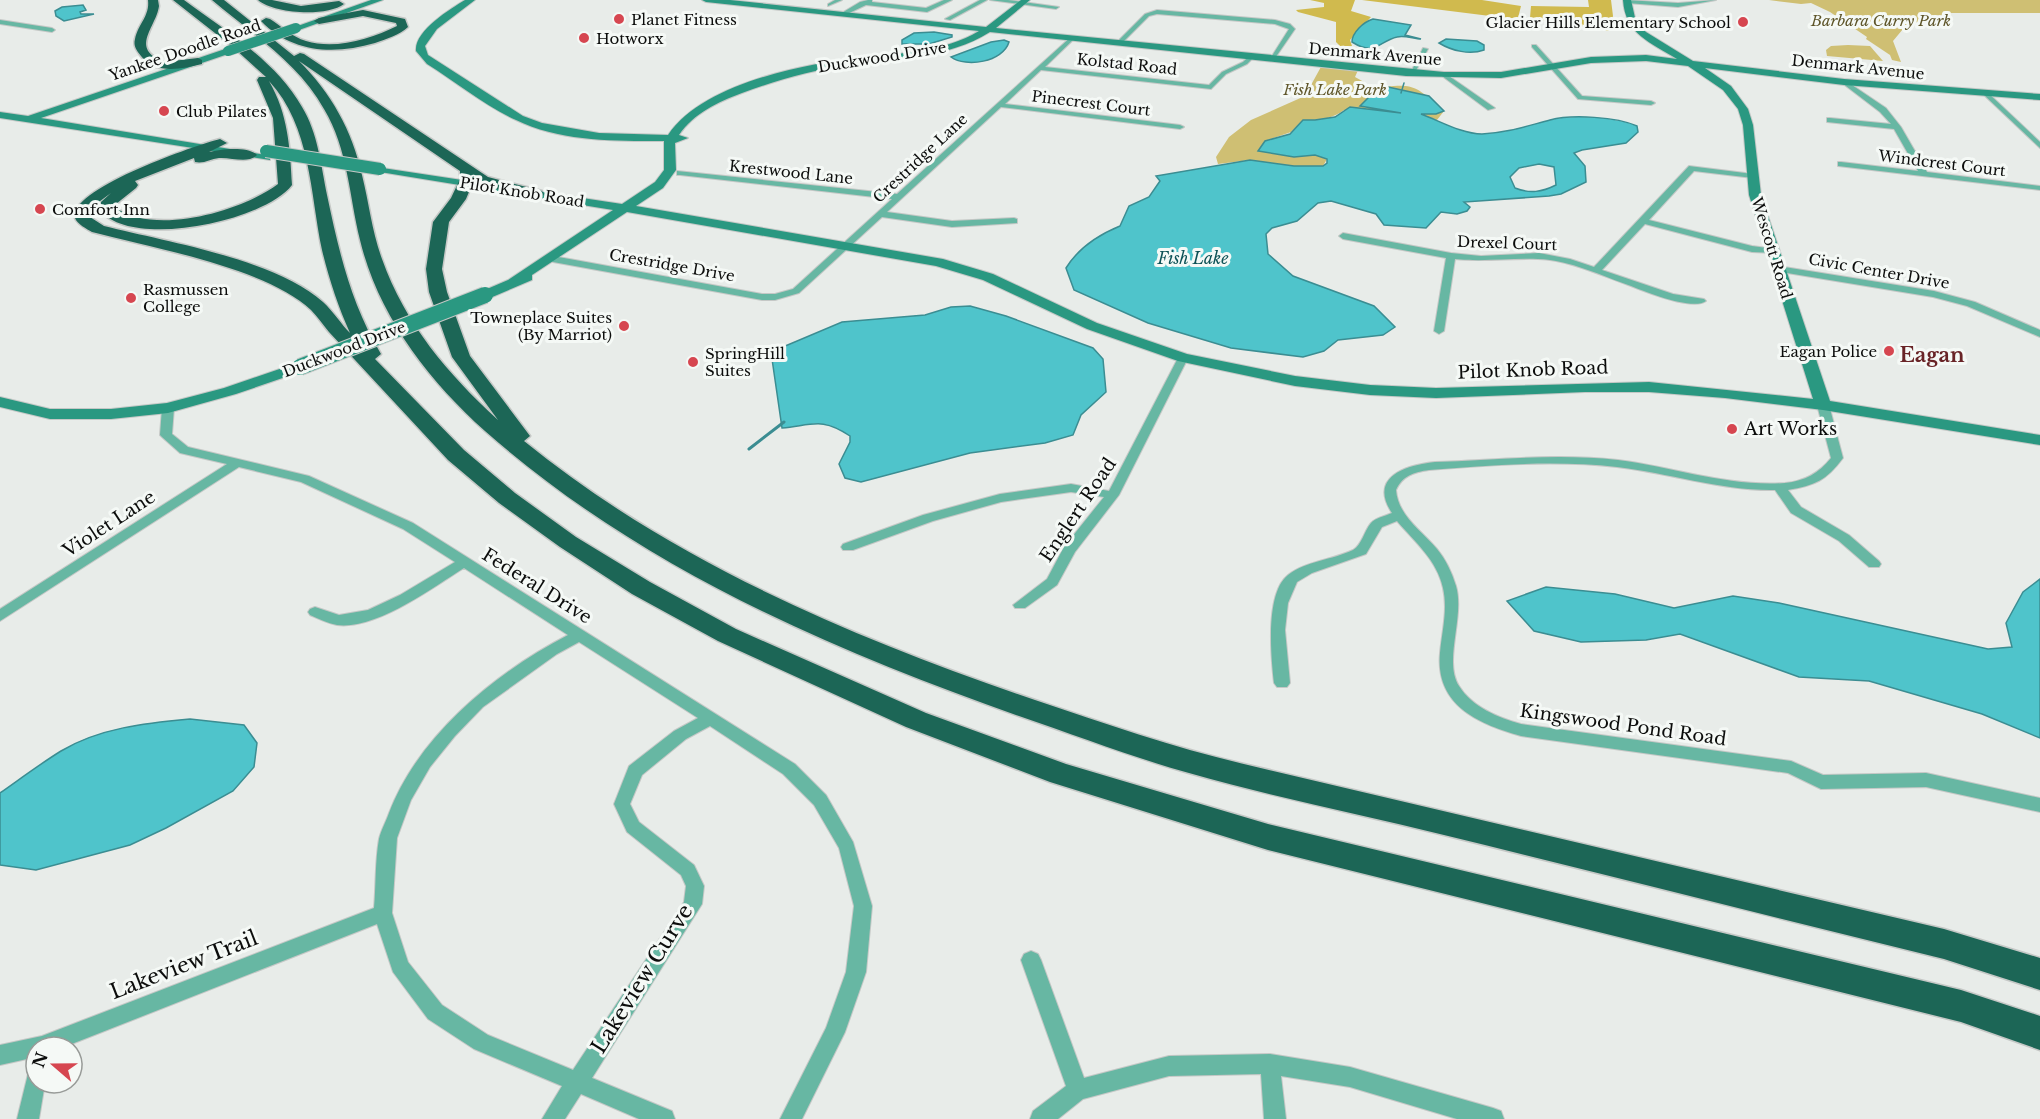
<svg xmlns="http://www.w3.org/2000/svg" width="2040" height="1119" font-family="'Libre Baskerville',serif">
  <rect width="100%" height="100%" fill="#e8ece9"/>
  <g fill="#cfbf73">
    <polygon points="1769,0 2040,0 2040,13 1951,13 1902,26 1903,29 1893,41 1901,62 1892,60 1890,55 1866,39 1867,37 1830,12 1811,3 1801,4"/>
    <polygon points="1848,45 1870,46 1883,61 1827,56 1826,50 1831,46"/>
    <path d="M1322,65L1359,68L1355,77L1364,82L1366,88C1410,86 1409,78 1444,111L1437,120L1401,113L1344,110C1332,119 1318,121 1303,120L1291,132L1268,140L1259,150L1294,157L1315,155L1327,159L1323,166H1294L1250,160L1218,164L1216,157L1229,137L1251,120L1305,96Z"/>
  </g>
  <g fill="#d0ba4e">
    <polygon points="1310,0 1355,0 1351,11 1371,17 1350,40 1352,46 1340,46 1336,42 1336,22 1298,12 1296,10 1324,7 1324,3"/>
    <polygon points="1362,0 1482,0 1521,6 1518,18 1506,18"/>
    <polygon points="1588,0 1611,0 1613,16 1609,31 1530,18 1531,6 1589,7"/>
  </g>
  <g fill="#4fc4cb" stroke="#3b8d92" stroke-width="1.5" fill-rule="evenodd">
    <polygon points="83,5 86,10 80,12 81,14 94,14 64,21 56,16 55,11 62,7"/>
    <path d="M1373,19L1411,25L1405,35L1421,39C1414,39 1405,35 1397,37C1379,41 1376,57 1352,42C1352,33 1363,22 1373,19Z"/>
    <polygon points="934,32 952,35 952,37 929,44 902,44 902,40 914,33"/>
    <path d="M1446,39L1477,41L1484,45V50C1470,55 1452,51 1439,43Z"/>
    <path d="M1004,40L1009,42C1003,62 966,68 951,57L991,42Z"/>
    <path d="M1388,87L1429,96L1444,111L1436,114H1421C1440,121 1462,134 1482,134C1507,133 1527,126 1550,120C1572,114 1617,117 1637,126L1638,132L1626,143L1582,150L1574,153L1585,166L1586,182L1561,194L1549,196L1464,202L1470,207L1467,211L1457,214L1441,212L1426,228L1384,225L1376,214L1331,201L1318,203L1297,221L1272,228L1266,234L1268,254L1293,276L1374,306L1395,327L1383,335L1338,340L1324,351L1303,357L1231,348L1148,323L1074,290L1066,268C1079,247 1098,235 1120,226L1129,206L1149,197L1160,181L1156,176L1250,160L1294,166H1323L1327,163V159L1315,155L1294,157L1258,151L1265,141L1290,134L1303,120H1315L1335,117L1350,107L1401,113L1360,106L1377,89ZM1539,164L1554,167L1556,185C1542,192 1530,194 1515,188L1510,177L1519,168Z"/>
    <path d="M970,306L1006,316L1093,348L1103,359L1106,392L1081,415L1073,435L1045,443L970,453L861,482L845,478L839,464L850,442V436C822,417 813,425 782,428L771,352L842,322L925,315L951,307Z"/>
    <polygon points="2040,579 2040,738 1982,714 1869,681 1799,677 1680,634 1646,640 1581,642 1534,631 1507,601 1546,587 1615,594 1674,608 1733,596 1779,603 1988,649 2012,647 2006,623 2023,592"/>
    <path d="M190,719L244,725L257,743L254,767L233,791L166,828L130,845L36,870L0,865V793C20,779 40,764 61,751C99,728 146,723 190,719Z"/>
  </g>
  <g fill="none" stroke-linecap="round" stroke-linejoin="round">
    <polyline stroke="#3b8d92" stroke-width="1.5" points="1401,93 1404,83"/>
    <polyline stroke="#3b8d92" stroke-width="3" points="749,449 784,422"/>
    <defs>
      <g id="street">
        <polygon points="835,0 842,0 828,6 828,4"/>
        <polygon points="868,0 872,0 872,2 926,8 944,0 952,0 927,12 866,5 845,15 840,14 860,2"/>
        <polygon points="980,0 987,0 950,20 945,19"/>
        <polygon points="990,0 1008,0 1059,7 1056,9"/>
        <polygon points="1625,0 1678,3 1716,0 1678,7 1627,3"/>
        <polygon points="1157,10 1275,20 1290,24 1295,29 1273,61 1270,59 1289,29 1275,24 1157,14 1149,16 1121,44 1117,44 1117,42 1145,14"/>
        <polygon points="0,20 52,28 55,30 52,32 0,24"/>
        <polygon points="1072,36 1074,39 1045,67 1209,85 1222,72 1243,62 1249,56 1254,57 1247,64 1226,74 1211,89 1041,70 1005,104 1180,125 1184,127 1180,129 1001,107 887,212 952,221 1014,218 1017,219 1017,223 952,227 882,217 799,293 775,300 762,300 553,262 548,259 553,256 762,294 775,294 793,289 892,199 680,175 677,175 677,171 897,194"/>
        <polygon points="1532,45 1536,45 1582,96 1651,101 1655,103 1651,105 1578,99 1532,47"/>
        <polygon points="1423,48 1428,49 1414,74 1410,74"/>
        <polygon points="1442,74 1446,74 1495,108 1488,110 1442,76"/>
        <polygon points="1842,81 1846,81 1886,108 1901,127 1927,172 2040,186 2040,190 1838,166 1838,162 1841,162 1918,171 1894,129 1827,122 1827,118 1830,118 1891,124 1880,112 1842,83"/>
        <polygon points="1983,92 1987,92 2040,142 2040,148 1983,94"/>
        <path d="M1689,166L1753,174L1757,176L1753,178L1694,171L1649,220L1752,246L1775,249V253L1752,252L1645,224L1602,270L1673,294L1704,299L1706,301C1693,311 1646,292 1631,286C1602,276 1570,260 1538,259C1510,258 1483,262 1455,259L1444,331L1439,334L1434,331L1446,258L1343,239L1339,236L1343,233L1451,253L1481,256L1539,253L1570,259L1594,267Z"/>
        <polygon points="1778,266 1934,291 1975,302 2040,330 2040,337 1967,306 1933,297 1775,271 1775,267"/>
        <polygon points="1183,355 1188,358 1119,495 1075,552 1057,585 1025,608 1015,608 1013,605 1047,579 1064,547 1104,497 1071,492 1001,502 933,521 853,550 843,550 841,547 843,544 923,515 1000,494 1071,484 1109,491 1178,358"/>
        <path d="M1823,402L1829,405L1843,458C1826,481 1815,485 1788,490L1801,507L1849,535L1879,561L1881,564L1879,567H1869L1839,541L1791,513L1775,490C1722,491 1669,473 1617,467C1555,460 1490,465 1429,470C1414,472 1402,476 1396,490C1398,516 1422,531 1437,549C1446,560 1452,573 1456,586C1465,617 1443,661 1459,686C1472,707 1499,718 1521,724L1791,761L1823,775L1926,773L2040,798V812L1926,787L1821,789L1788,773L1521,736C1478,724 1435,705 1440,653C1442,631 1448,610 1443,588C1437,560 1415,542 1397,521L1382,527L1366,554L1312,573L1297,582L1288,603L1285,630L1290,683L1287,687H1277L1274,683C1271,657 1265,593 1288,575C1306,561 1332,560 1353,550C1362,545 1364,531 1371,523C1375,518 1385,516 1392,513C1368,477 1406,465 1435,462C1496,460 1557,453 1618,460C1673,467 1729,487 1785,483C1805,481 1819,473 1831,458L1817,405Z"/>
        <path d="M168,405L174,408L172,434L188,447L309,476L413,523L795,764L826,795L853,842L872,906L866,972L845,1032L802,1119H780L826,1028L846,972L854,906L839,848L814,805L783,774L710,726L686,739L642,775L630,804L639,822L694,865L704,886L702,904L592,1078L672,1111L675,1119H639L581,1094L565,1119H542L562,1086L474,1049L428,1019L393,972L377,924L64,1047H36V1057L0,1065V1045L42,1036L374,908C376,886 375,861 379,839C381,830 386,822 389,813C419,735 495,673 568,635L464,568C432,588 376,630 337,625C327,623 319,619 310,615L308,612L310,609L315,607L339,615L368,610L400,595L455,562L403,529L301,482L239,467L0,621V609L227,464L180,453L162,437L160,435L162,408ZM579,642L698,718L674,731L629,766L614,804L627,832L681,875L686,886L684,902L573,1070L488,1035L442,1005L408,962L392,913L397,838L411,800L430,767L455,736L483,707L557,654Z"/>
        <polygon points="1031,951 1038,954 1041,960 1084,1078 1169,1056 1270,1054 1350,1067 1493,1108 1501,1111 1504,1119 1457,1119 1350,1087 1281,1076 1286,1119 1264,1119 1261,1074 1169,1076 1083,1099 1058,1119 1030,1119 1033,1111 1066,1086 1021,960 1024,954"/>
        <polygon points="36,1067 36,1083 45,1083 39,1119 17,1119 29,1070"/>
      </g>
      <g id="secondary">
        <polygon points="371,0 383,0 299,30 292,28"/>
        <path d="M465,0H475L437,29L425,46L428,55L523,116L542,123L599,133L668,135C703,83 804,64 864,57C903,53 944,52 979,31L706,2L702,0H730L986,27L1021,0H1030L996,28L1444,72H1501L1591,57L1646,55L1677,59C1651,43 1625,34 1623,0H1631L1636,22L1646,32L1693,61L1844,79L2040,94V100L1844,85L1705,68L1731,86L1748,109L1753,125L1761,195L1830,401L2040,435V445L1823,410L1725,398L1649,392H1585L1436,398L1370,395L1295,386L1178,361L1087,329L983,280L936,266L627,212L532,275V280L490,298H480L478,295L480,292L508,280L613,210L380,172L374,169L376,167L622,204L655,182L664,170V141C616,141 561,142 516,120C485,106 456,82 427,64L416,51C414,31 450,9 465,0ZM990,32L1406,76L1501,78L1591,63L1646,61L1688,66L1723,90L1738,109L1743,125L1749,195L1813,399L1649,382L1436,388L1370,385L1295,376L1187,354L1097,323L993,274L943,259L636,206L663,188L676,170L675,143L688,138L679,135C694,113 718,102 742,93C777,80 812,70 848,65C896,58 947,59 990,32Z"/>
        <polygon points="228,48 233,51 231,53 41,118 266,155 270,156 270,160 0,118 0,112 28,116"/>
        <polygon points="300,362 308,367 306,370 236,394 168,413 111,419 50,419 0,407 0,397 50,409 111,409 167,403 224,388"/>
      </g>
      <g id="highway">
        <path d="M148,0H158L159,6C156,28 129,48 164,62L198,58L202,60V64C181,69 156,75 141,56C137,51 133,46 135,39C138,24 150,16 148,0Z"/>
        <path d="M173,0H184C226,31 276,61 302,107C318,133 321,166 327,195C339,252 351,304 381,354L375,359L464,450L515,493L576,537L650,582L736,629L926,713L1066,764L1268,824L1961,990L2040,1016V1050L1961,1022L1268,850L1050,782L906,727L718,641L632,594L560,547L499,503L448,460L329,332C323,325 318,317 311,310C267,268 153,248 92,232C87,229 77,224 75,218C68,189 196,145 220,139L227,143L209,152C221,149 248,146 257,155C248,164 231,157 219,158C210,159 204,164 195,162L194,158L135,181L138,185L136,188L116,204V208C156,236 242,211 278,184L273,118L257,80L259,77H266L234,48ZM269,81C311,126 310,193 322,250C329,279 338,306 350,333C341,324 333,311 323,302C275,259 167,242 104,226L90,217L92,207L111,193L101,202L100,210C131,250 265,221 292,185C290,147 288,114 269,81Z"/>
        <path d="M212,0H224L294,56L300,53L304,54L488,177L542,191L544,194L542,197L537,198L491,188L474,180L466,199L449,222L442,269L447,292L470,356L530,436L524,441C674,563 854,638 1035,700C1106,724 1175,748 1248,765L1944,929L2040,958V990L1944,959C1777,918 1611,876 1444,835C1359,814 1273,797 1189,773C1131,757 1075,735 1019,716C828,649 638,566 485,431C428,380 378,315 360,240C349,195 348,149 324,109C298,62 252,34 212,0ZM299,61L460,171V179L451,198L433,222L426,269L429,292L452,357L498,420C448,374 405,324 382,259C372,232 369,203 362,175C352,130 331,93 299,61Z"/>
        <path d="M258,0H272L301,6L339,1L344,4C327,17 274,14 258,0Z"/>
        <path d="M363,10L405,19L408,27C400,35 386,39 375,43C334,55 292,53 261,21L266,18L270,19C281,26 292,37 306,41C335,50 371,39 397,26L396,23L363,16L319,24L314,21L319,18Z"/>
      </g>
    </defs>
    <use href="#street" stroke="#c5c8c6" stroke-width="2"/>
    <use href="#secondary" stroke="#c5c8c6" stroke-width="2"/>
    <use href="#highway" stroke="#c5c8c6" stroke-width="3"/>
    <use href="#street" fill="#67b7a3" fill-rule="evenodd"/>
    <use href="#secondary" fill="#2a9881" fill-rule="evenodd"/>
    <use href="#highway" fill="#1c6656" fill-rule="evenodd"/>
    <defs>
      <polyline id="secondary-bridge-far2" points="228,51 296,28"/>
      <polyline id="secondary-bridge-far1" points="266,151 380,169"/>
      <polyline id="secondary-bridge" points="300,367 485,295"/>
    </defs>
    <use href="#secondary-bridge-far2" stroke="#c5c8c6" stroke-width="11" stroke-linecap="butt"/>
    <use href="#secondary-bridge-far1" stroke="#c5c8c6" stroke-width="14" stroke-linecap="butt"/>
    <use href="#secondary-bridge" stroke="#c5c8c6" stroke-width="18" stroke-linecap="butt"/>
    <use href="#secondary-bridge-far2" stroke="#2a9881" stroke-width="10"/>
    <use href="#secondary-bridge-far1" stroke="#2a9881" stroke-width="12"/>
    <use href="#secondary-bridge" stroke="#2a9881" stroke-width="16"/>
  </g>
  <g fill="#d64650" stroke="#f5f9f6" stroke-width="2">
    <circle cx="619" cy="19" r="6"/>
    <circle cx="1743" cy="22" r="6"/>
    <circle cx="584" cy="38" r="6"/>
    <circle cx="164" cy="111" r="6"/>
    <circle cx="40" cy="209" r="6"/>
    <circle cx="131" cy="298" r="6"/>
    <circle cx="624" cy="326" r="6"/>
    <circle cx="1889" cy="351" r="6"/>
    <circle cx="693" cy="362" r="6"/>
    <circle cx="1732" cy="429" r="6"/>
  </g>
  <g text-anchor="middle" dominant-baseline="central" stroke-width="6" stroke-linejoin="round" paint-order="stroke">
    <g font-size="15" fill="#0c0d0c" stroke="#f5f9f6" text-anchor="start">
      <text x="631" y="19">Planet Fitness</text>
      <text x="1731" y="22" text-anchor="end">Glacier Hills Elementary School</text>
      <text x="596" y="38">Hotworx</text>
      <text x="176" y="111">Club Pilates</text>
      <text x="52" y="209">Comfort Inn</text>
      <text x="143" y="289">Rasmussen<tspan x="143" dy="17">College</tspan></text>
      <text x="612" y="317" text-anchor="end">Towneplace Suites<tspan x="612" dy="17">(By Marriot)</tspan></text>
      <text x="1877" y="351" text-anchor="end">Eagan Police</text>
      <text x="705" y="353">SpringHill<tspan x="705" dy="17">Suites</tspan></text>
    </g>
    <g font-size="15" font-style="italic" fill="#5e5529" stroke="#f5f9f6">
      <text x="1881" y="20">Barbara Curry Park</text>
      <text x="1335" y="89">Fish Lake Park</text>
    </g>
    <g font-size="15" fill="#0c0d0c" stroke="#f5f9f6">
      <text transform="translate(185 50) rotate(-19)">Yankee Doodle Road</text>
      <text transform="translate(1375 54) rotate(5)">Denmark Avenue</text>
      <text transform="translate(882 57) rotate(-9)">Duckwood Drive</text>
      <text transform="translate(1127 64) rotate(6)">Kolstad Road</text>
      <text transform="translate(1858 67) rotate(6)">Denmark Avenue</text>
      <text transform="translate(1091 103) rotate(7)">Pinecrest Court</text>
      <text transform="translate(920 158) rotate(-43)">Crestridge Lane</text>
      <text transform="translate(1942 163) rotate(7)">Windcrest Court</text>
      <text transform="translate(791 172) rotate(6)">Krestwood Lane</text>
      <text transform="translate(522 192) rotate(9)">Pilot Knob Road</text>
      <text transform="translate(1507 243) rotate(2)">Drexel Court</text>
      <text transform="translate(1772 248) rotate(73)">Wescott Road</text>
      <text transform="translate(672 265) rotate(10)">Crestridge Drive</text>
      <text transform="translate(1879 271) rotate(10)">Civic Center Drive</text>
      <text transform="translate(344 349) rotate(-21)">Duckwood Drive</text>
    </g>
    <g font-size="16" font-style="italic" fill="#0d5256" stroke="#f5f9f6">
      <text x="1193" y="258">Fish Lake</text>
    </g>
    <g font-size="18" fill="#0c0d0c" stroke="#f5f9f6">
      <text transform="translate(1533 370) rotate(-2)">Pilot Knob Road</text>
      <text transform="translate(1078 510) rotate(-56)">Englert Road</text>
      <text transform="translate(109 524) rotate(-33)">Violet Lane</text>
      <text transform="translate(537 586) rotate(32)">Federal Drive</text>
      <text transform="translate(1623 725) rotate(8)">Kingswood Pond Road</text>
    </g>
    <g font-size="18" fill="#0c0d0c" stroke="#f5f9f6" text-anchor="start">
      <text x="1744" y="429">Art Works</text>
    </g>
    <g font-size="20" font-weight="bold" fill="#692427" stroke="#f5f9f6">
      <text x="1932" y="355">Eagan</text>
    </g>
    <g font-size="21" fill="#0c0d0c" stroke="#f5f9f6">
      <text transform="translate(184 965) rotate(-21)">Lakeview Trail</text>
      <text transform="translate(642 979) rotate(-58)">Lakeview Curve</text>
    </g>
  </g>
  <g transform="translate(54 1065) rotate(290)"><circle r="28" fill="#f5f9f6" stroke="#989b98" stroke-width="1.5"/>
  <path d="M0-4.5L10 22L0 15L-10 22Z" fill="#d64650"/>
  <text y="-9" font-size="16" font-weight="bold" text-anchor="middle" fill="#0c0d0c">N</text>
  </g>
</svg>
